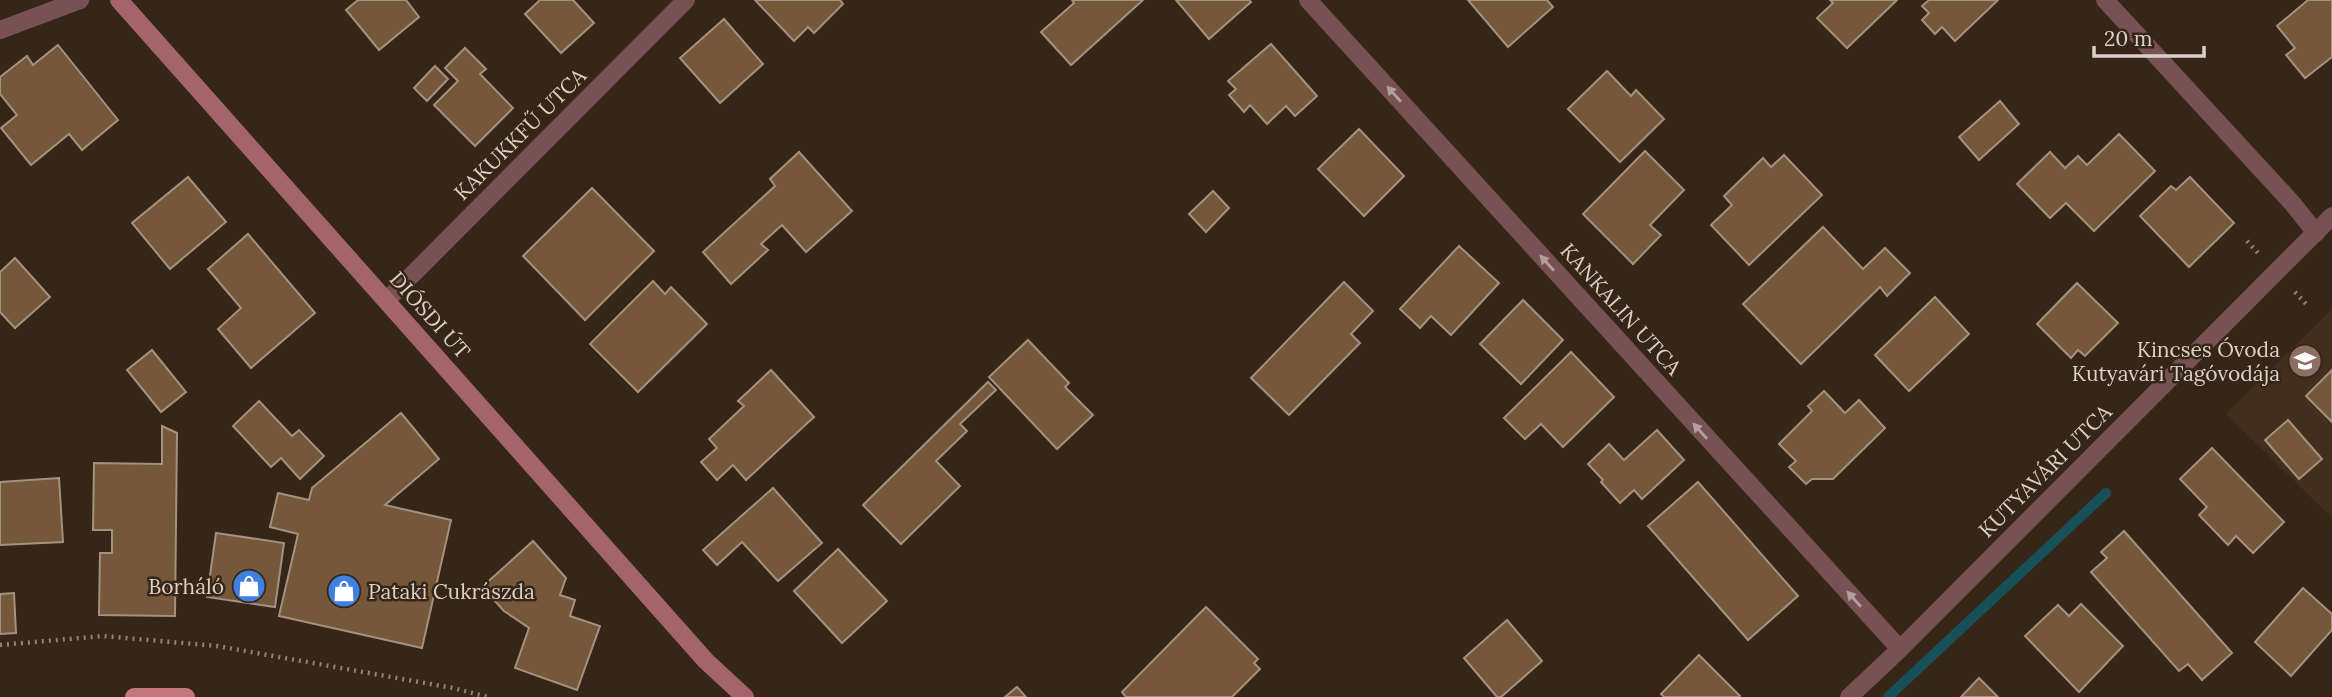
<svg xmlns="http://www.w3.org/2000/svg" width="2332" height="697" font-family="Lora,serif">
  <rect width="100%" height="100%" fill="#362617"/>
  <polygon fill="#422e1b" points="2332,309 2332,518 2226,414"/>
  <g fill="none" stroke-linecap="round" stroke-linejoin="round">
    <polyline stroke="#18505a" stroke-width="10" points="1888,697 2106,493"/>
  </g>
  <g fill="#75573a" stroke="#a49180" stroke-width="2">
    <polygon points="358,0 406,0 419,17 379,50 346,10"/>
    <polygon points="540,0 573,0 594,23 561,53 525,14"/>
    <polygon points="755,0 840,0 843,4 814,33 808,27 794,41"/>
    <polygon points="1072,0 1143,0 1071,65 1041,32 1074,3"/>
    <polygon points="1176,0 1249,0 1251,2 1209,39"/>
    <polygon points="1468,0 1547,0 1553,7 1508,47"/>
    <polygon points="1830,0 1897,0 1847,48 1817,18 1833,3"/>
    <polygon points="1929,0 1998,0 1955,41 1942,27 1935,34 1922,20 1929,13 1922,6"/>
    <polygon points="2308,0 2332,0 2332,57 2305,78 2286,55 2295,48 2277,26"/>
    <polygon points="724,19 763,64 720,103 680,58"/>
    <polygon points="1271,44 1317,96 1295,116 1286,106 1267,124 1250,105 1244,112 1229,95 1236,89 1228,81"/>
    <polygon points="58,45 118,120 82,150 69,134 31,165 1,128 17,115 0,94 0,77 27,56 33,65"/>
    <polygon points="465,48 486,69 480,74 513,108 475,146 434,105 458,81 445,68"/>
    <polygon points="435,66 448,79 427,101 414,88"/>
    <polygon points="1607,71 1631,96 1636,90 1664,119 1620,162 1568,109"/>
    <polygon points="2000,101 2019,124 1979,160 1959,137"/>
    <polygon points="1359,129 1404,176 1364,216 1318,169"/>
    <polygon points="2119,134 2155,171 2094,231 2066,203 2050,218 2017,184 2050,152 2065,168 2078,156 2087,165"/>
    <polygon points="1645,151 1684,190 1650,225 1661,235 1633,264 1583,214"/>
    <polygon points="799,152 852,211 806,252 782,225 761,244 768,250 731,284 703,252 775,186 770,179"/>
    <polygon points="1784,155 1822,195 1749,265 1711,225 1732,205 1724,196 1763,158 1771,167"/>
    <polygon points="188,177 226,222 170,269 132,223"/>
    <polygon points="2190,177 2234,223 2189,267 2140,216 2171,186 2176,190"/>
    <polygon points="592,188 654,251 585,320 523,256"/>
    <polygon points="1213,191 1229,208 1206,232 1189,214"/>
    <polygon points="1823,227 1863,269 1885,248 1910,273 1887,296 1880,287 1801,364 1743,304"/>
    <polygon points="248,234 315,313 251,368 218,329 241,308 208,269"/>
    <polygon points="1459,246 1499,283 1451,335 1431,316 1420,328 1400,309"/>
    <polygon points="15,258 50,297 15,328 0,312 0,272"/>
    <polygon points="653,281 665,294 671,287 707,324 638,392 590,344"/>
    <polygon points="1344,282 1373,311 1351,334 1360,343 1289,415 1251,378"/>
    <polygon points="2077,283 2118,323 2085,356 2078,350 2071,358 2037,324"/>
    <polygon points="1935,297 1969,334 1909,391 1875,355"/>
    <polygon points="1523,300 1563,340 1521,384 1480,344"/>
    <polygon points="1028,340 1069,383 1065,387 1093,415 1057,449 989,377"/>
    <polygon points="152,350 186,392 161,412 127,370"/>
    <polygon points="1571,352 1614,397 1563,447 1541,424 1525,439 1504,418"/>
    <polygon points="771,370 814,417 746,480 733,465 717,480 701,462 717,448 709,439 744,406 738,401"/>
    <polygon points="2332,370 2332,422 2306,396"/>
    <polygon points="988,382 996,390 960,424 967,431 936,461 960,486 901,544 863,505"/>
    <polygon points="1824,391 1845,413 1859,400 1885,428 1833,479 1812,479 1806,484 1789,467 1796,461 1779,444 1812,411 1808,406"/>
    <polygon points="259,401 292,436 299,430 324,456 300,479 281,458 271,467 233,426"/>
    <polygon points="401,413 439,459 385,505 451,520 422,648 279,616 298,534 270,527 278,493 309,500 312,488"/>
    <polygon points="2288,420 2322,459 2299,479 2265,440"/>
    <polygon points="162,426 177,433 175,616 99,615 100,553 112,553 112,530 93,530 94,463 162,464"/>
    <polygon points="1657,430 1684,460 1642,499 1634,490 1620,503 1601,482 1603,480 1588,464 1609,444 1624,460"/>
    <polygon points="2212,448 2284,522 2253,553 2236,536 2228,545 2199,515 2207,507 2180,479"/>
    <polygon points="59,478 63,542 0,545 0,482"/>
    <polygon points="1698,482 1798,596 1748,640 1648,526"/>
    <polygon points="773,488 822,543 778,581 742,542 717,565 703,550"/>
    <polygon points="2124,531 2232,653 2202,680 2188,664 2179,671 2091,572 2107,558 2101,552"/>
    <polygon points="216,533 284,543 275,607 207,597"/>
    <polygon points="533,541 566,578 560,595 575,600 570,616 600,626 577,690 515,668 529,628 504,611 482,587"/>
    <polygon points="838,549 887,601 842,643 794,591"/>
    <polygon points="2303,588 2332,614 2332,630 2291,676 2255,642"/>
    <polygon points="14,593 16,633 0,634 0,594"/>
    <polygon points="2081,604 2123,646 2079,692 2025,636 2058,605 2069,616"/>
    <polygon points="1206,607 1258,659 1254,663 1260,669 1232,697 1126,697 1122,692"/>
    <polygon points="1507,620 1542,661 1501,697 1497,697 1464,658"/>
    <polygon points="1699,655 1740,696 1739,697 1664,697 1661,694"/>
    <polygon points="1979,678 1998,697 1961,697"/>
    <polygon points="1017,687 1026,697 1005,697"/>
  </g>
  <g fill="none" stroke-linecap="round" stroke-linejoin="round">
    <g stroke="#908377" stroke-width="4.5" stroke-dasharray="2 5" stroke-linecap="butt">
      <polyline points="2247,241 2258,253"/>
      <polyline points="2295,292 2306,304"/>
      <polyline points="0,645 103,636 217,646 453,688 488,697"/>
    </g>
    <g stroke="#785154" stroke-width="18">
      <polyline points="1308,0 1900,649"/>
      <polyline points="2105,0 2293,204 2316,233"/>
      <polyline points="0,30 80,0"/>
      <polyline points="387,300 686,0"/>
    </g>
    <polyline stroke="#785154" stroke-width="18" points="1849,697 1900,649 2332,216"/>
    <polyline stroke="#a3656b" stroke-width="18" points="119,0 706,661 745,697"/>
    <polyline stroke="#c5757d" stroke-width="18" points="134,697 186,697"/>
  </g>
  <defs><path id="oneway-solid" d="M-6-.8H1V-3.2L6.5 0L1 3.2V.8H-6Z" transform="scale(1.75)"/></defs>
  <g fill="#b39e9a">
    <use href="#oneway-solid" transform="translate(1394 94) rotate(-132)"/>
    <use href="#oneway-solid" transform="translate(1547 263) rotate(-132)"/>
    <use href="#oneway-solid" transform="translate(1700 431) rotate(-132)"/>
    <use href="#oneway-solid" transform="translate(1854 599) rotate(-132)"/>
  </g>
  <defs>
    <symbol id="school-disc" viewBox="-11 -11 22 22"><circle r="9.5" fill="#8d6e63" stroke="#362617"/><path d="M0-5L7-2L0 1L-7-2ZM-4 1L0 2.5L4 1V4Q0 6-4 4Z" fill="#fff"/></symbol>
    <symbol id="shop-disc" viewBox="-11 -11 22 22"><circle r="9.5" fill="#3f7fe0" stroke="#362617"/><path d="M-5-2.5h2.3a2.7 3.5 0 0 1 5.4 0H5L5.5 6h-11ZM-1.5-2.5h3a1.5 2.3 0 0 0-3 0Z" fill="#fff"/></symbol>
  </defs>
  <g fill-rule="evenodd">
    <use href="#school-disc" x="2286" y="342" width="38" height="38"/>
    <use href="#shop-disc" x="230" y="567" width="38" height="38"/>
    <use href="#shop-disc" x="325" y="572" width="38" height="38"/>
  </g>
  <g text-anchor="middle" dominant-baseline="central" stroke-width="5" stroke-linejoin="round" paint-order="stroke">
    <g font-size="21" fill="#dbd1c8" stroke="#362617">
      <text transform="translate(520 134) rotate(-45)">KAKUKKFŰ UTCA</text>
      <text transform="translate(1621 309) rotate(48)">KANKALIN UTCA</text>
      <text transform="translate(430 315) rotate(48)">DIÓSDI ÚT</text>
      <text transform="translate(2045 471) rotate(-45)">KUTYAVÁRI UTCA</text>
    </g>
    <g font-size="21" fill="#dbd1c8" stroke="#362617" text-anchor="end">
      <text x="2280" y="349">Kincses Óvoda<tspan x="2280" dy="24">Kutyavári Tagóvodája</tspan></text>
      <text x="224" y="586">Borháló</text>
      <text x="368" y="591" text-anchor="start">Pataki Cukrászda</text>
    </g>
  </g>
  <path d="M2094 46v10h110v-10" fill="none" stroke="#dbd1c8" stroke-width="3.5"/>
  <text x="2104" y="46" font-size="21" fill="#dbd1c8" stroke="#362617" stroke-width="5" paint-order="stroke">20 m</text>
</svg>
